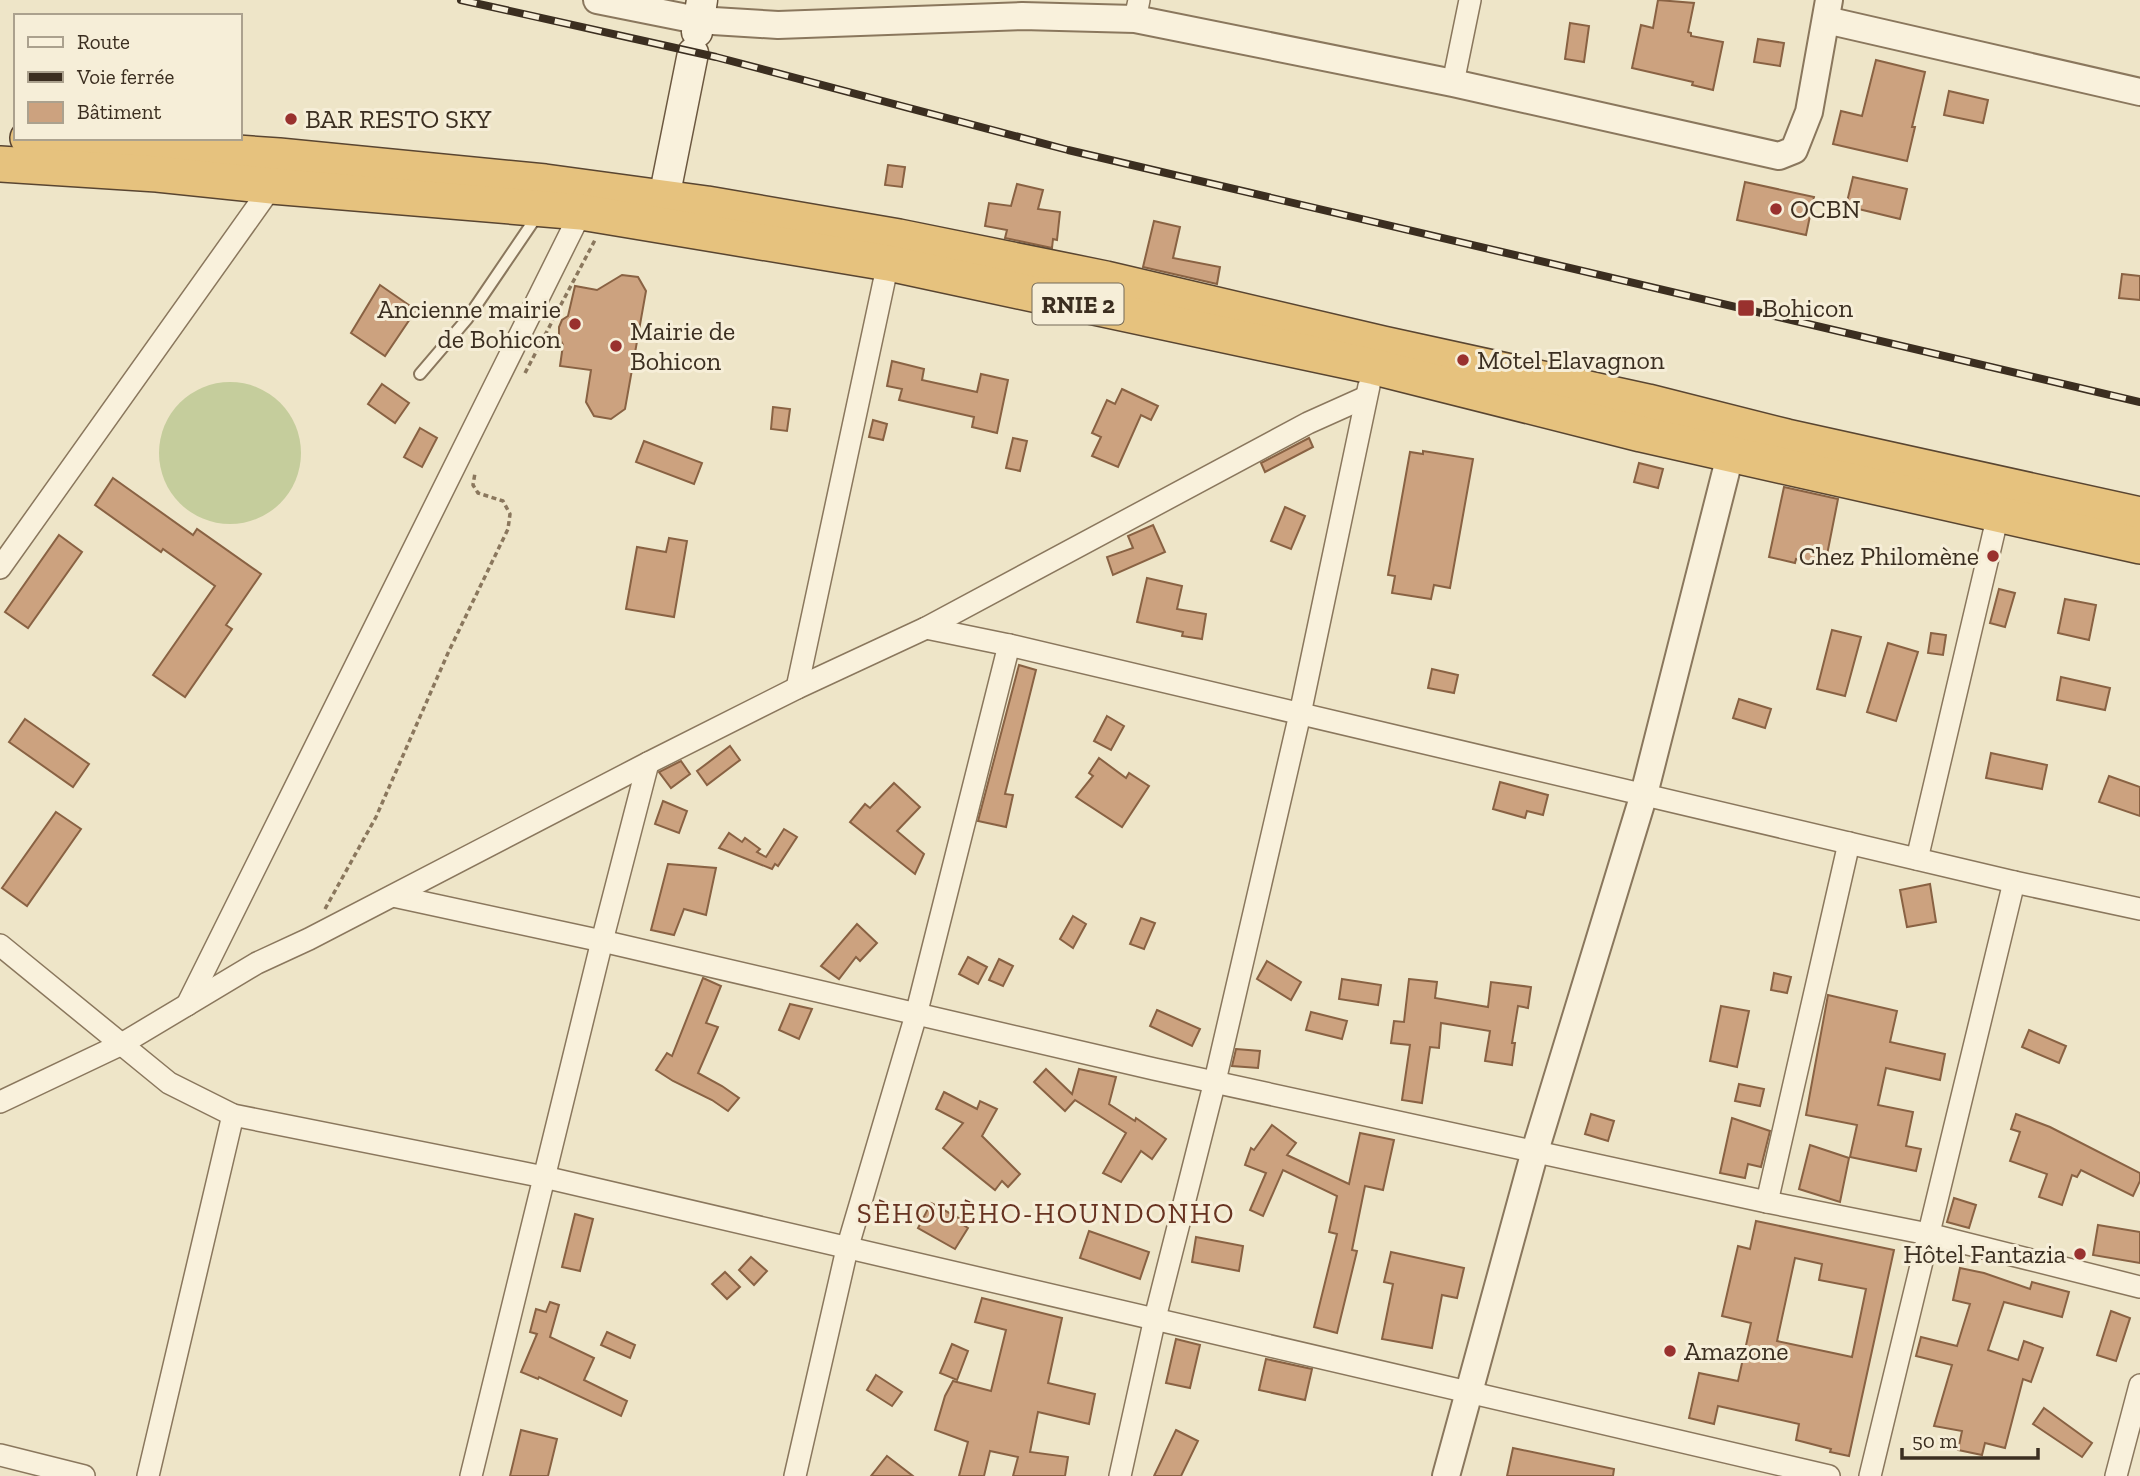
<svg xmlns="http://www.w3.org/2000/svg" width="2140" height="1476" font-family="'Zilla Slab',serif">
  <rect width="100%" height="100%" fill="#eee5c8"/>
  <circle fill="#c5cd9c" cx="230" cy="453" r="71"/>
  <g fill="#cca27f" stroke="#896243" stroke-width="2" fill-rule="evenodd">
    <polygon points="1658,0 1694,3 1688,32 1691,33 1691,36 1723,42 1713,90 1692,85 1693,82 1632,68 1641,25 1653,28"/>
    <polygon points="1570,23 1589,26 1584,62 1565,59"/>
    <polygon points="1758,39 1784,43 1780,66 1754,62"/>
    <polygon points="1876,60 1925,72 1912,127 1915,127 1907,161 1833,144 1841,111 1862,116"/>
    <polygon points="1949,91 1988,100 1983,123 1944,115"/>
    <polygon points="888,165 905,167 902,187 885,185"/>
    <polygon points="1853,177 1907,189 1900,219 1846,206"/>
    <polygon points="1745,182 1814,197 1806,235 1737,220"/>
    <polygon points="1017,184 1043,190 1038,209 1060,212 1057,240 1053,239 1052,248 1005,238 1007,230 985,226 989,203 1011,206"/>
    <polygon points="1154,221 1180,227 1173,258 1220,267 1217,284 1143,267"/>
    <polygon points="2122,274 2140,276 2140,300 2119,298"/>
    <polygon points="622,275 638,277 646,291 625,409 611,419 594,416 586,402 591,370 560,366 563,345 559,337 559,327 562,320 568,316 575,286 597,290"/>
    <polygon points="380,285 416,310 385,356 351,333"/>
    <polygon points="892,361 924,369 922,380 977,392 981,374 1008,380 997,433 972,427 974,417 899,400 902,389 887,386"/>
    <polygon points="382,384 409,403 395,423 368,404"/>
    <polygon points="1122,389 1158,406 1151,420 1141,415 1118,467 1092,456 1101,437 1092,433 1107,400 1115,404"/>
    <polygon points="773,407 790,409 787,431 771,429"/>
    <polygon points="873,420 887,424 883,440 869,437"/>
    <polygon points="420,428 437,438 422,467 404,457"/>
    <polygon points="1013,438 1027,441 1020,471 1006,468"/>
    <polygon points="1309,438 1313,447 1265,472 1261,463"/>
    <polygon points="644,441 702,463 694,484 636,462"/>
    <polygon points="1423,451 1473,459 1450,588 1434,585 1431,599 1392,593 1395,576 1388,575 1410,452 1423,454"/>
    <polygon points="1639,463 1663,469 1658,488 1634,482"/>
    <polygon points="113,478 193,535 197,529 261,574 226,625 232,629 185,697 153,675 215,586 163,549 161,552 95,505"/>
    <polygon points="1784,487 1838,499 1825,565 1796,559 1795,563 1769,557"/>
    <polygon points="1285,507 1305,516 1291,549 1271,541"/>
    <polygon points="1153,525 1165,552 1113,575 1107,557 1133,548 1128,536"/>
    <polygon points="59,535 82,552 28,628 5,612"/>
    <polygon points="669,538 687,541 674,617 626,609 637,547 666,552"/>
    <polygon points="1147,578 1182,586 1177,609 1206,614 1202,639 1182,636 1183,632 1137,622"/>
    <polygon points="1999,589 2015,593 2005,627 1990,623"/>
    <polygon points="2065,599 2096,605 2089,640 2058,633"/>
    <polygon points="1832,630 1861,637 1845,696 1817,689"/>
    <polygon points="1931,633 1946,635 1943,655 1928,653"/>
    <polygon points="1888,643 1918,652 1896,721 1867,712"/>
    <polygon points="1019,665 1036,670 1005,794 1013,795 1006,827 978,821"/>
    <polygon points="1432,669 1458,675 1454,693 1428,688"/>
    <polygon points="2061,677 2110,688 2105,710 2057,700"/>
    <polygon points="1739,699 1771,709 1765,728 1733,718"/>
    <polygon points="1107,716 1124,726 1111,750 1094,741"/>
    <polygon points="25,719 89,764 73,787 9,742"/>
    <polygon points="730,746 740,760 707,785 697,771"/>
    <polygon points="1991,753 2047,765 2042,789 1986,778"/>
    <polygon points="1099,758 1126,778 1129,773 1149,786 1122,827 1076,797 1093,776 1089,773"/>
    <polygon points="681,761 690,774 671,788 659,772"/>
    <polygon points="2109,776 2140,787 2140,816 2099,802"/>
    <polygon points="1500,782 1548,795 1543,815 1527,811 1525,818 1493,809"/>
    <polygon points="894,783 920,807 897,831 924,854 915,874 850,822 865,804 870,808"/>
    <polygon points="663,801 687,811 679,833 655,824"/>
    <polygon points="56,812 81,829 27,906 2,888"/>
    <polygon points="784,829 797,837 778,866 775,864 772,869 719,848 729,833 742,842 745,838 760,849 757,852 766,857"/>
    <polygon points="668,864 716,868 706,915 684,909 674,935 651,930"/>
    <polygon points="1930,884 1936,922 1907,927 1900,890"/>
    <polygon points="1073,916 1086,924 1073,948 1060,939"/>
    <polygon points="1141,918 1155,923 1144,949 1130,944"/>
    <polygon points="857,924 877,943 860,961 856,957 839,979 821,966"/>
    <polygon points="968,957 987,967 978,984 959,974"/>
    <polygon points="999,959 1013,966 1003,986 989,980"/>
    <polygon points="1267,961 1301,982 1291,1000 1257,979"/>
    <polygon points="1774,973 1791,977 1787,993 1771,990"/>
    <polygon points="703,978 721,986 706,1023 718,1027 698,1073 722,1086 739,1098 728,1111 712,1100 673,1081 656,1070 667,1053 672,1056"/>
    <polygon points="1342,979 1381,985 1378,1005 1339,999"/>
    <polygon points="1409,979 1437,982 1435,998 1488,1007 1491,982 1531,987 1528,1008 1518,1006 1512,1043 1515,1043 1512,1065 1485,1061 1490,1031 1441,1023 1439,1048 1430,1047 1422,1103 1402,1100 1410,1045 1391,1043 1394,1021 1404,1022"/>
    <polygon points="1828,995 1897,1011 1890,1042 1945,1054 1940,1080 1886,1068 1878,1105 1913,1112 1906,1146 1921,1149 1916,1171 1850,1157 1857,1125 1806,1115"/>
    <polygon points="790,1004 812,1009 799,1039 779,1030"/>
    <polygon points="1721,1006 1749,1011 1737,1067 1710,1061"/>
    <polygon points="1157,1010 1200,1029 1192,1046 1150,1026"/>
    <polygon points="1311,1012 1347,1021 1342,1039 1306,1030"/>
    <polygon points="2029,1030 2066,1046 2059,1063 2022,1047"/>
    <polygon points="1236,1049 1260,1051 1258,1068 1232,1066"/>
    <polygon points="1046,1069 1072,1094 1079,1069 1116,1077 1109,1104 1135,1121 1136,1118 1166,1139 1152,1159 1141,1151 1121,1182 1103,1173 1126,1133 1075,1100 1065,1111 1034,1082"/>
    <polygon points="1739,1084 1764,1089 1760,1106 1735,1101"/>
    <polygon points="944,1092 977,1109 980,1101 997,1109 982,1136 1020,1174 1008,1187 1002,1181 995,1190 943,1148 963,1123 936,1109"/>
    <polygon points="1591,1114 1614,1121 1608,1141 1585,1134"/>
    <polygon points="2016,1114 2050,1127 2140,1173 2140,1181 2133,1196 2081,1170 2077,1177 2072,1175 2062,1205 2039,1197 2047,1174 2010,1161 2020,1132 2011,1129"/>
    <polygon points="1732,1118 1770,1131 1761,1167 1748,1164 1745,1178 1720,1173"/>
    <polygon points="1272,1125 1296,1143 1287,1155 1349,1184 1360,1133 1394,1140 1383,1190 1365,1186 1352,1250 1357,1251 1337,1333 1314,1327 1337,1234 1329,1232 1337,1196 1283,1170 1263,1216 1250,1210 1266,1173 1245,1165 1251,1148 1254,1150"/>
    <polygon points="1810,1145 1849,1158 1840,1202 1799,1189"/>
    <polygon points="1954,1198 1976,1205 1969,1228 1947,1222"/>
    <polygon points="931,1203 968,1223 965,1226 968,1228 955,1249 918,1228"/>
    <polygon points="575,1214 593,1219 580,1271 562,1267"/>
    <path d="M1756,1221L1894,1250L1849,1456L1830,1452L1831,1449L1796,1440L1799,1424L1718,1406L1714,1424L1689,1418L1699,1373L1738,1381L1751,1323L1722,1316L1738,1246L1750,1249ZM1795,1258L1822,1264L1819,1280L1866,1289L1852,1357L1777,1341Z"/>
    <polygon points="2098,1225 2140,1232 2140,1263 2093,1255"/>
    <polygon points="1089,1231 1149,1252 1140,1279 1080,1258"/>
    <polygon points="1196,1237 1243,1246 1239,1271 1192,1262"/>
    <polygon points="1391,1252 1464,1268 1457,1298 1442,1295 1432,1348 1382,1339 1393,1284 1384,1282"/>
    <polygon points="751,1257 767,1271 754,1285 739,1270"/>
    <polygon points="1960,1268 1984,1273 2030,1289 2032,1282 2069,1292 2062,1317 2004,1302 1988,1350 2018,1360 2024,1341 2043,1348 2031,1382 2023,1379 2005,1448 1985,1443 1982,1455 1958,1450 1962,1431 1934,1426 1952,1365 1916,1356 1921,1337 1957,1346 1970,1304 1953,1300"/>
    <polygon points="725,1272 740,1287 727,1299 712,1284"/>
    <polygon points="982,1298 1062,1318 1048,1383 1095,1394 1089,1424 1038,1412 1030,1452 1068,1457 1065,1476 1013,1476 1018,1457 990,1451 984,1476 959,1476 968,1442 935,1430 945,1396 953,1381 991,1391 1006,1330 975,1322"/>
    <polygon points="550,1302 559,1305 550,1337 594,1358 584,1380 627,1401 621,1416 539,1377 538,1379 521,1372 537,1334 530,1332 536,1309 546,1312"/>
    <polygon points="2111,1311 2130,1318 2116,1361 2097,1355"/>
    <polygon points="607,1332 635,1345 630,1358 601,1345"/>
    <polygon points="1176,1339 1200,1345 1190,1388 1166,1383"/>
    <polygon points="952,1344 968,1351 957,1380 940,1373"/>
    <polygon points="1266,1359 1312,1369 1305,1400 1259,1390"/>
    <polygon points="876,1375 902,1392 892,1406 867,1390"/>
    <polygon points="2044,1408 2092,1443 2082,1457 2033,1424"/>
    <polygon points="521,1430 557,1439 548,1476 510,1476"/>
    <polygon points="1176,1430 1198,1441 1181,1476 1154,1476"/>
    <polygon points="1513,1448 1614,1469 1613,1476 1507,1476"/>
    <polygon points="887,1456 913,1476 871,1476"/>
  </g>
  <g fill="none" stroke-linecap="round" stroke-linejoin="round">
    <defs>
      <polyline id="service" points="420,374 467,319 539,213"/>
      <g id="minor">
        <polyline points="1135,19 1139,0"/>
        <polyline points="1453,83 1470,0"/>
        <polyline points="0,568 272,186"/>
        <polyline points="926,628 1009,645 2014,882 2140,909"/>
        <polyline points="797,688 888,263"/>
        <polyline points="1917,859 1998,515"/>
        <polyline points="393,896 602,941 1154,1069 1767,1202 1928,1234 2140,1287"/>
        <polyline points="0,945 169,1083 233,1115 544,1177 1829,1476"/>
        <polyline points="187,1005 581,212"/>
        <polyline points="0,1102 120,1045 257,963 309,939 648,763 797,688 926,628 1308,423 1366,397"/>
        <polyline points="1767,1202 1849,843"/>
        <polyline points="0,1455 84,1476"/>
        <polyline points="148,1476 233,1115"/>
        <polyline points="471,1476 602,941 648,763"/>
        <polyline points="795,1476 847,1249 916,1015 1009,645"/>
        <polyline points="1120,1476 1155,1318 1215,1081 1300,714 1369,386"/>
        <polyline points="1870,1476 2014,882"/>
        <polyline points="2116,1476 2140,1385"/>
      </g>
      <g id="tertiary">
        <polyline points="597,0 697,20 778,25 1022,16 1135,19 1453,83 1779,156 1794,150 1809,112 1829,0"/>
        <polyline points="1826,20 2140,92"/>
        <polyline points="1446,1476 1535,1151 1644,794 1735,436"/>
      </g>
      <g id="secondary">
        <polyline points="697,32 702,0"/>
        <polyline points="662,220 664,198 693,53"/>
      </g>
      <g id="trunk">
        <polyline points="28,138 279,156 545,182 707,204 899,237 1106,279 1383,344 1648,402 1787,437 2140,515"/>
        <polyline points="0,164 157,174 272,186 581,212 888,263 1375,367 1641,434 2140,546"/>
      </g>
    </defs>
    <use href="#service" stroke="#8a775d" stroke-width="14"/>
    <use href="#minor" stroke="#8a775d" stroke-width="24"/>
    <use href="#tertiary" stroke="#8a775d" stroke-width="30"/>
    <use href="#secondary" stroke="#6c5840" stroke-width="33"/>
    <use href="#trunk" stroke="#594531" stroke-width="38"/>
    <g stroke="#8a775d" stroke-width="3.5" stroke-dasharray="5 3.5" stroke-linecap="butt">
      <polyline points="525,373 595,240"/>
      <polyline points="325,909 376,817 448,653 508,529 510,514 503,501 478,493 473,485 475,473"/>
    </g>
    <use href="#service" stroke="#f9f1dc" stroke-width="10"/>
    <use href="#minor" stroke="#f9f1dc" stroke-width="21"/>
    <use href="#tertiary" stroke="#f9f1dc" stroke-width="26"/>
    <use href="#secondary" stroke="#f9f1dc" stroke-width="30"/>
    <use href="#trunk" stroke="#e6c27e" stroke-width="35"/>
    <defs>
      <polyline id="rail" points="461,0 716,57 1068,150 2140,402"/>
    </defs>
    <use href="#rail" stroke="#3b2e20" stroke-width="8"/>
    <use href="#rail" stroke="#f6eed8" stroke-width="5" stroke-dasharray="16" stroke-linecap="butt"/>
  </g>
  <g fill="#99312e" stroke="#f6eed8" stroke-width="2.5">
    <circle cx="291" cy="119" r="7"/>
    <circle cx="1776" cy="209" r="7"/>
    <rect x="1737" y="299" width="18" height="18" rx="3.5"/>
    <circle cx="575" cy="324" r="7"/>
    <circle cx="616" cy="346" r="7"/>
    <circle cx="1463" cy="360" r="7"/>
    <circle cx="1993" cy="556" r="7"/>
    <circle cx="2080" cy="1254" r="7"/>
    <circle cx="1670" cy="1351" r="7"/>
  </g>
  <g text-anchor="middle" dominant-baseline="central" stroke-width="6" stroke-linejoin="round" paint-order="stroke">
    <rect fill="#f6eed8" stroke="#736857" stroke-width="2" x="1032.5" y="283.5" width="91" height="41" rx="5"/>
    <g font-size="24" font-weight="bold" fill="#3b2e20">
      <text x="1078" y="304">RNIE 2</text>
    </g>
    <g font-size="26" fill="#3b2e20" stroke="#f6eed8" text-anchor="start">
      <text x="305" y="119">BAR RESTO SKY</text>
      <text x="1790" y="209">OCBN</text>
      <text x="1762" y="308">Bohicon</text>
      <text x="561" y="309" text-anchor="end">Ancienne mairie<tspan x="561" dy="30">de Bohicon</tspan></text>
      <text x="630" y="331">Mairie de<tspan x="630" dy="30">Bohicon</tspan></text>
      <text x="1477" y="360">Motel Elavagnon</text>
      <text x="1979" y="556" text-anchor="end">Chez Philomène</text>
      <text x="2066" y="1254" text-anchor="end">Hôtel Fantazia</text>
      <text x="1684" y="1351">Amazone</text>
    </g>
    <g font-size="28" letter-spacing="2" fill="#673220" stroke="#f6eed8">
      <text x="1046" y="1213">SÈHOUÈHO-HOUNDONHO</text>
    </g>
  </g>
  <rect x="14" y="14" width="228" height="126" fill="#f6eed8" stroke="#aba18e" stroke-width="2"/>
  <rect x="28" y="37" width="35" height="10" fill="#f9f1dc" stroke="#aba18e" stroke-width="2"/>
  <text x="77" y="49" font-size="21" fill="#3b2e20">Route</text>
  <rect x="28" y="72" width="35" height="10" fill="#3b2e20" stroke="#aba18e" stroke-width="2"/>
  <text x="77" y="84" font-size="21" fill="#3b2e20">Voie ferrée</text>
  <rect x="28" y="102" width="35" height="21" fill="#cca27f" stroke="#aba18e" stroke-width="2"/>
  <text x="77" y="119" font-size="21" fill="#3b2e20">Bâtiment</text>
  <path d="M1902 1448v10h136v-10" fill="none" stroke="#3b2e20" stroke-width="3.5"/>
  <text x="1912" y="1448" font-size="21" fill="#3b2e20" stroke="#f6eed8" stroke-width="5" paint-order="stroke">50 m</text>
</svg>
